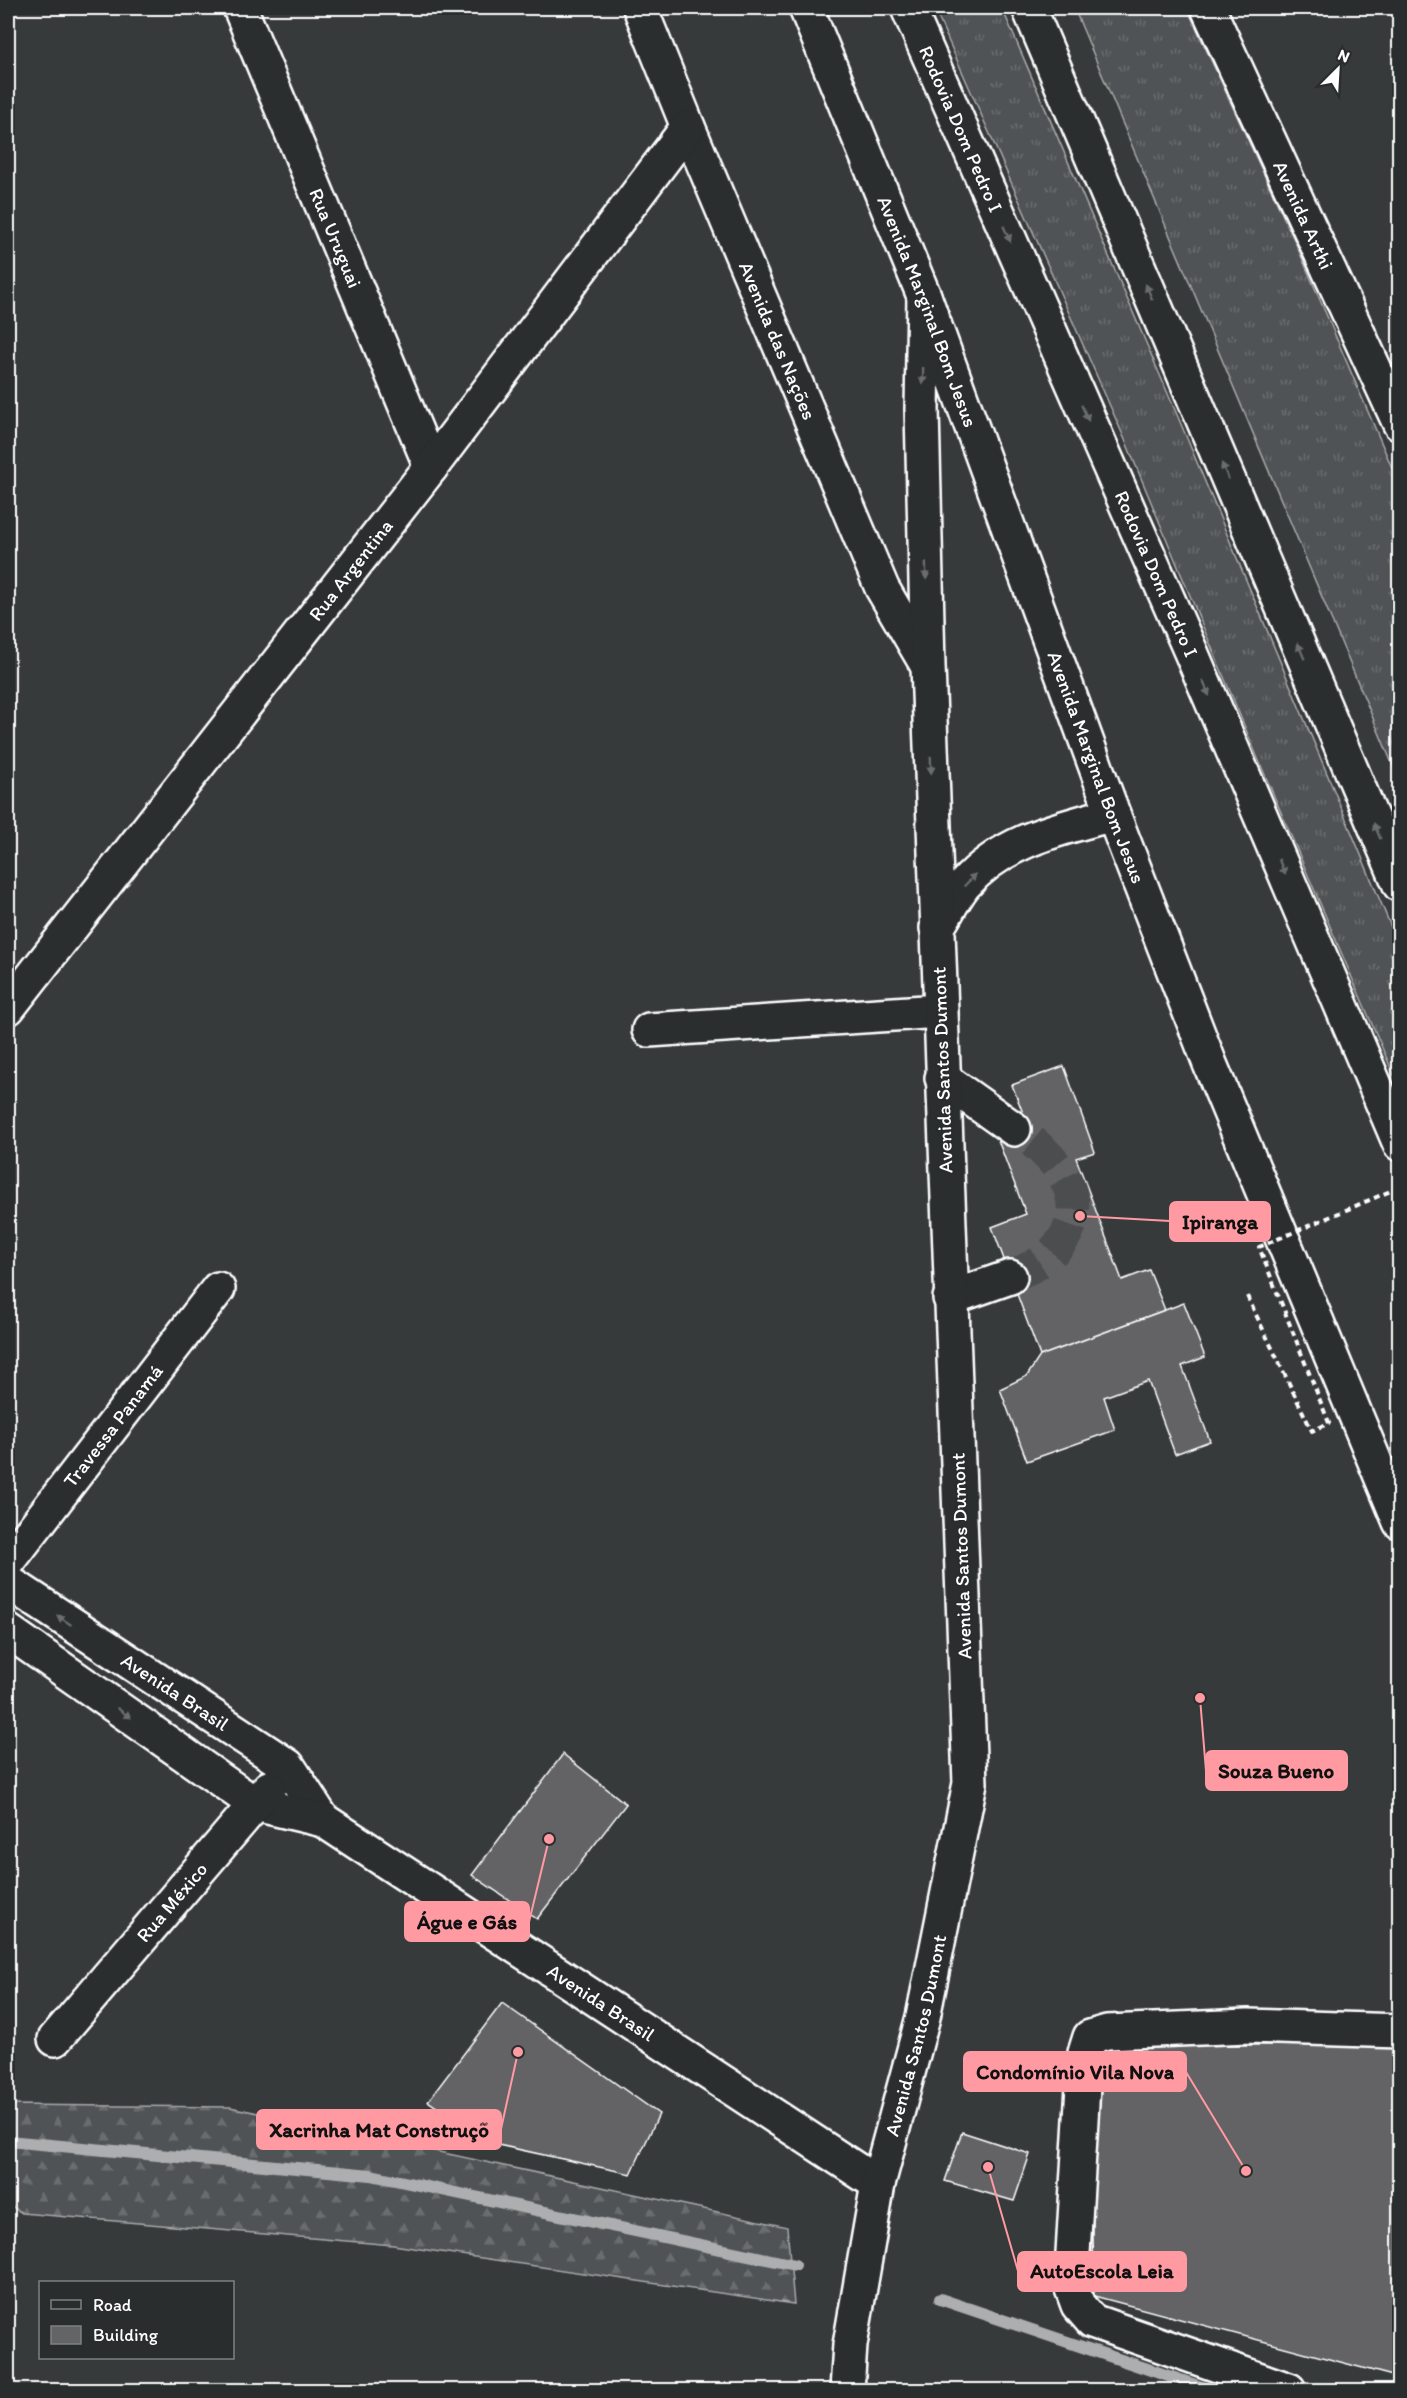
<svg xmlns="http://www.w3.org/2000/svg" width="1407" height="2398" font-family="Itim,sans-serif">
  <defs>
    <pattern id="grass-tufts" width="24" height="20" patternUnits="userSpaceOnUse" patternTransform="scale(1.5)"><rect width="24" height="20" fill="#505354"/><path d="M3 7l-1-3M5 7V3M7 7l1-3M15 17l-1-3M17 17v-4M19 17l1-3" fill="none" stroke="#6a6d6e"/></pattern>
    <pattern id="forest-firs" width="22" height="20" patternUnits="userSpaceOnUse" patternTransform="scale(1.5)"><rect width="22" height="20" fill="#505354"/><path d="M5 1l3.5 6h-7zM16 11l3.5 6h-7z" fill="#6a6d6e"/></pattern>
  </defs>
  <rect width="100%" height="100%" fill="#373a3b"/>
  <filter id="ink" filterUnits="userSpaceOnUse"><feTurbulence type="fractalNoise" baseFrequency=".0167" numOctaves="2"/><feDisplacementMap in="SourceGraphic" scale="12" xChannelSelector="R" yChannelSelector="G"/><feConvolveMatrix kernelMatrix="1 2 1 2 8 2 1 2 1" color-interpolation-filters="sRGB"/></filter>
  <g filter="url(#ink)">
    <g fill="url(#grass-tufts)" stroke="#a8a9aa" stroke-width="1.5">
      <polygon points="934,8 1002,8 1178,417 1399,946 1399,1087 1259,761 1126,442"/>
      <polygon points="1074,8 1187,8 1296,244 1399,484 1399,780"/>
    </g>
    <polygon fill="url(#forest-firs)" stroke="#a8a9aa" stroke-width="1.5" points="8,2105 230,2107 787,2227 794,2304 393,2245 22,2213 8,2204"/>
    <g fill="none" stroke-linecap="round" stroke-linejoin="round">
      <g stroke="#adaeaf" stroke-width="12">
        <polyline points="8,2141 371,2175 795,2265"/>
        <polyline points="940,2299 1210,2390"/>
      </g>
    </g>
    <g fill="#636465" stroke="#fff" stroke-width="1.5">
      <polygon points="1064,1066 1095,1152 1076,1158 1122,1280 1149,1270 1165,1310 1040,1356 992,1227 1026,1214 996,1135 1027,1123 1012,1085"/>
      <polygon points="1184,1303 1205,1357 1182,1366 1210,1441 1175,1454 1148,1381 1104,1397 1115,1430 1027,1461 1000,1389 1027,1376 1040,1356"/>
      <polygon points="563,1754 626,1804 537,1919 472,1875"/>
      <polygon points="502,2003 659,2114 631,2174 489,2143 428,2101"/>
      <polygon points="1400,2044 1400,2378 1094,2296 1090,2046"/>
      <polygon points="962,2132 1030,2154 1014,2201 945,2181"/>
    </g>
    <g fill="none" stroke-linecap="round" stroke-linejoin="round">
      <path stroke="#4b4e4f" stroke-width="33" stroke-dasharray="33 16" stroke-linecap="butt" d="M1010,1277C1022,1271 1037,1266 1047,1257C1101,1211 1062,1158 1014,1129"/>
      <defs>
        <g id="minor">
          <path id="s1" d="M240,8L431,467"/>
          <path id="s2" d="M640,8L688,127L882,588L927,665"/>
          <path id="s3" d="M806,8L924,296L1113,814L1210,1064L1400,1522"/>
          <path id="s4" d="M1208,8L1400,424"/>
          <path d="M937,928C946,914 954,898 964,885C1003,840 1059,829 1113,814"/>
          <path id="s5" d="M8,1008L431,467L688,127"/>
          <polyline points="649,1030 940,1011"/>
          <polyline points="942,1078 1014,1129"/>
          <polyline points="950,1298 1010,1277"/>
          <path id="s6" d="M8,1562L218,1289"/>
          <path id="s7" d="M8,1582L288,1766L323,1820"/>
          <path id="s8" d="M8,1631L255,1804L323,1820L878,2184"/>
          <path id="s9" d="M55,2039L269,1788"/>
          <path id="s10" d="M847,2390L850,2345L878,2184L923,2017L970,1783L928,666L922,409L924,296"/>
          <polyline points="1289,2390 1092,2321 1078,2305 1071,2286 1085,2053 1090,2037 1107,2032 1248,2026 1400,2031"/>
        </g>
        <g id="highway">
          <path id="s11" d="M908,8L1191,652L1400,1144"/>
          <polyline points="1029,8 1400,885"/>
        </g>
      </defs>
      <use href="#minor" stroke="#fff" stroke-width="38"/>
      <use href="#highway" stroke="#fff" stroke-width="38"/>
      <use href="#minor" stroke="#2a2d2e" stroke-width="33"/>
      <use href="#highway" stroke="#2a2d2e" stroke-width="33"/>
      <polyline stroke="#fff" stroke-width="4" stroke-dasharray="6 4.5" stroke-linecap="butt" points="1247,1296 1312,1431 1329,1423 1259,1247 1400,1187"/>
    </g>
    <defs><path id="oneway-solid" d="M-6-.8H1V-3.2L6.5 0L1 3.2V.8H-6Z" transform="scale(1.5)"/></defs>
    <g fill="#6a6c6d">
      <use href="#oneway-solid" transform="translate(1007 234) rotate(66)"/>
      <use href="#oneway-solid" transform="translate(1149 292) rotate(-113)"/>
      <use href="#oneway-solid" transform="translate(923 376) rotate(91)"/>
      <use href="#oneway-solid" transform="translate(1085 413) rotate(66)"/>
      <use href="#oneway-solid" transform="translate(1225 471) rotate(-113)"/>
      <use href="#oneway-solid" transform="translate(926 571) rotate(89)"/>
      <use href="#oneway-solid" transform="translate(1301 651) rotate(-113)"/>
      <use href="#oneway-solid" transform="translate(1206 688) rotate(67)"/>
      <use href="#oneway-solid" transform="translate(931 765) rotate(88)"/>
      <use href="#oneway-solid" transform="translate(1377 831) rotate(-113)"/>
      <use href="#oneway-solid" transform="translate(1282 867) rotate(67)"/>
      <use href="#oneway-solid" transform="translate(970 880) rotate(-46)"/>
      <use href="#oneway-solid" transform="translate(64 1620) rotate(-146)"/>
      <use href="#oneway-solid" transform="translate(124 1713) rotate(35)"/>
    </g>
  </g>
  <g text-anchor="middle" dominant-baseline="central" stroke-width="4.5" stroke-linejoin="round" paint-order="stroke">
    <g font-size="20" fill="#fff" stroke="#2a2d2e">
      <text stroke="none"><textPath href="#s11" startOffset="132">Rodovia Dom Pedro I</textPath></text>
      <text stroke="none"><textPath href="#s4" startOffset="228">Avenida Arthi</textPath></text>
      <text stroke="none"><textPath href="#s1" startOffset="249">Rua Uruguai</textPath></text>
      <text stroke="none"><textPath href="#s3" startOffset="327">Avenida Marginal Bom Jesus</textPath></text>
      <text stroke="none"><textPath href="#s2" startOffset="360">Avenida das Nações</textPath></text>
      <text stroke="none"><textPath href="#s5" startOffset="556">Rua Argentina</textPath></text>
      <text stroke="none"><textPath href="#s11" startOffset="618">Rodovia Dom Pedro I</textPath></text>
      <text stroke="none"><textPath href="#s3" startOffset="813">Avenida Marginal Bom Jesus</textPath></text>
      <text transform="translate(942 1070) rotate(-92)">Avenida Santos Dumont</text>
      <text stroke="none"><textPath href="#s6" startOffset="172">Travessa Panamá</textPath></text>
      <text transform="translate(961 1556) rotate(-92)">Avenida Santos Dumont</text>
      <text stroke="none"><textPath href="#s7" startOffset="200">Avenida Brasil</textPath></text>
      <text stroke="none"><textPath href="#s9" startOffset="180">Rua México</textPath></text>
      <text stroke="none"><textPath href="#s8" startOffset="704">Avenida Brasil</textPath></text>
      <text stroke="none"><textPath href="#s10" startOffset="362">Avenida Santos Dumont</textPath></text>
    </g>
  </g>
  <path fill="none" stroke="#ff9aa2" stroke-width="2" d="M1080 1216L1170 1221M1200 1698L1206 1771M549 1839L529 1922M1246 2171L1186 2072M518 2052L501 2129M988 2167L1018 2271"/>
  <g fill="#ff9aa2" stroke="#2a2d2e" stroke-width="2">
    <circle cx="1080" cy="1216" r="6"/>
    <circle cx="1200" cy="1698" r="6"/>
    <circle cx="549" cy="1839" r="6"/>
    <circle cx="1246" cy="2171" r="6"/>
    <circle cx="518" cy="2052" r="6"/>
    <circle cx="988" cy="2167" r="6"/>
  </g>
  <g fill="#ff9aa2" stroke="#ff9aa2" stroke-width="2">
    <rect x="1170" y="1202" width="100" height="39" rx="6"/>
    <rect x="1206" y="1751" width="141" height="39" rx="6"/>
    <rect x="405" y="1902" width="124" height="39" rx="6"/>
    <rect x="964" y="2052" width="222" height="39" rx="6"/>
    <rect x="257" y="2110" width="244" height="39" rx="6"/>
    <rect x="1018" y="2252" width="168" height="39" rx="6"/>
  </g>
  <g font-size="21" text-anchor="middle" font-weight="bold" fill="#111">
    <text x="1220" y="1229">Ipiranga</text>
    <text x="1276" y="1778">Souza Bueno</text>
    <text x="467" y="1929">Águe e Gás</text>
    <text x="1075" y="2079">Condomínio Vila Nova</text>
    <text x="379" y="2137">Xacrinha Mat Construçõ</text>
    <text x="1102" y="2278">AutoEscola Leia</text>
  </g>
  <rect width="1407" height="2398" fill="none" stroke="#2a2d2e" stroke-width="30"/>
  <rect x="15" y="15" width="1377" height="2368" fill="none" stroke="#fff" stroke-width="2" filter="url(#ink)"/>
  <rect x="39" y="2281" width="195" height="78" fill="#2a2d2e" stroke="#7f8182" stroke-width="1.5"/>
  <rect x="51" y="2300" width="30" height="9" fill="#2a2d2e" stroke="#7f8182" stroke-width="1.5"/>
  <text x="93" y="2311" font-size="18" fill="#ffffff">Road</text>
  <rect x="51" y="2326" width="30" height="18" fill="#636465" stroke="#7f8182" stroke-width="1.5"/>
  <text x="93" y="2341" font-size="18" fill="#ffffff">Building</text>
  <g transform="translate(1338 69) rotate(24)" stroke="#2a2d2e" stroke-width="4.5" paint-order="stroke">
  <path d="M0-4.5L10 22L0 15L-10 22Z" fill="#ffffff"/>
  <text y="-9" font-size="16" font-weight="bold" text-anchor="middle" fill="#ffffff">N</text>
  </g>
</svg>
